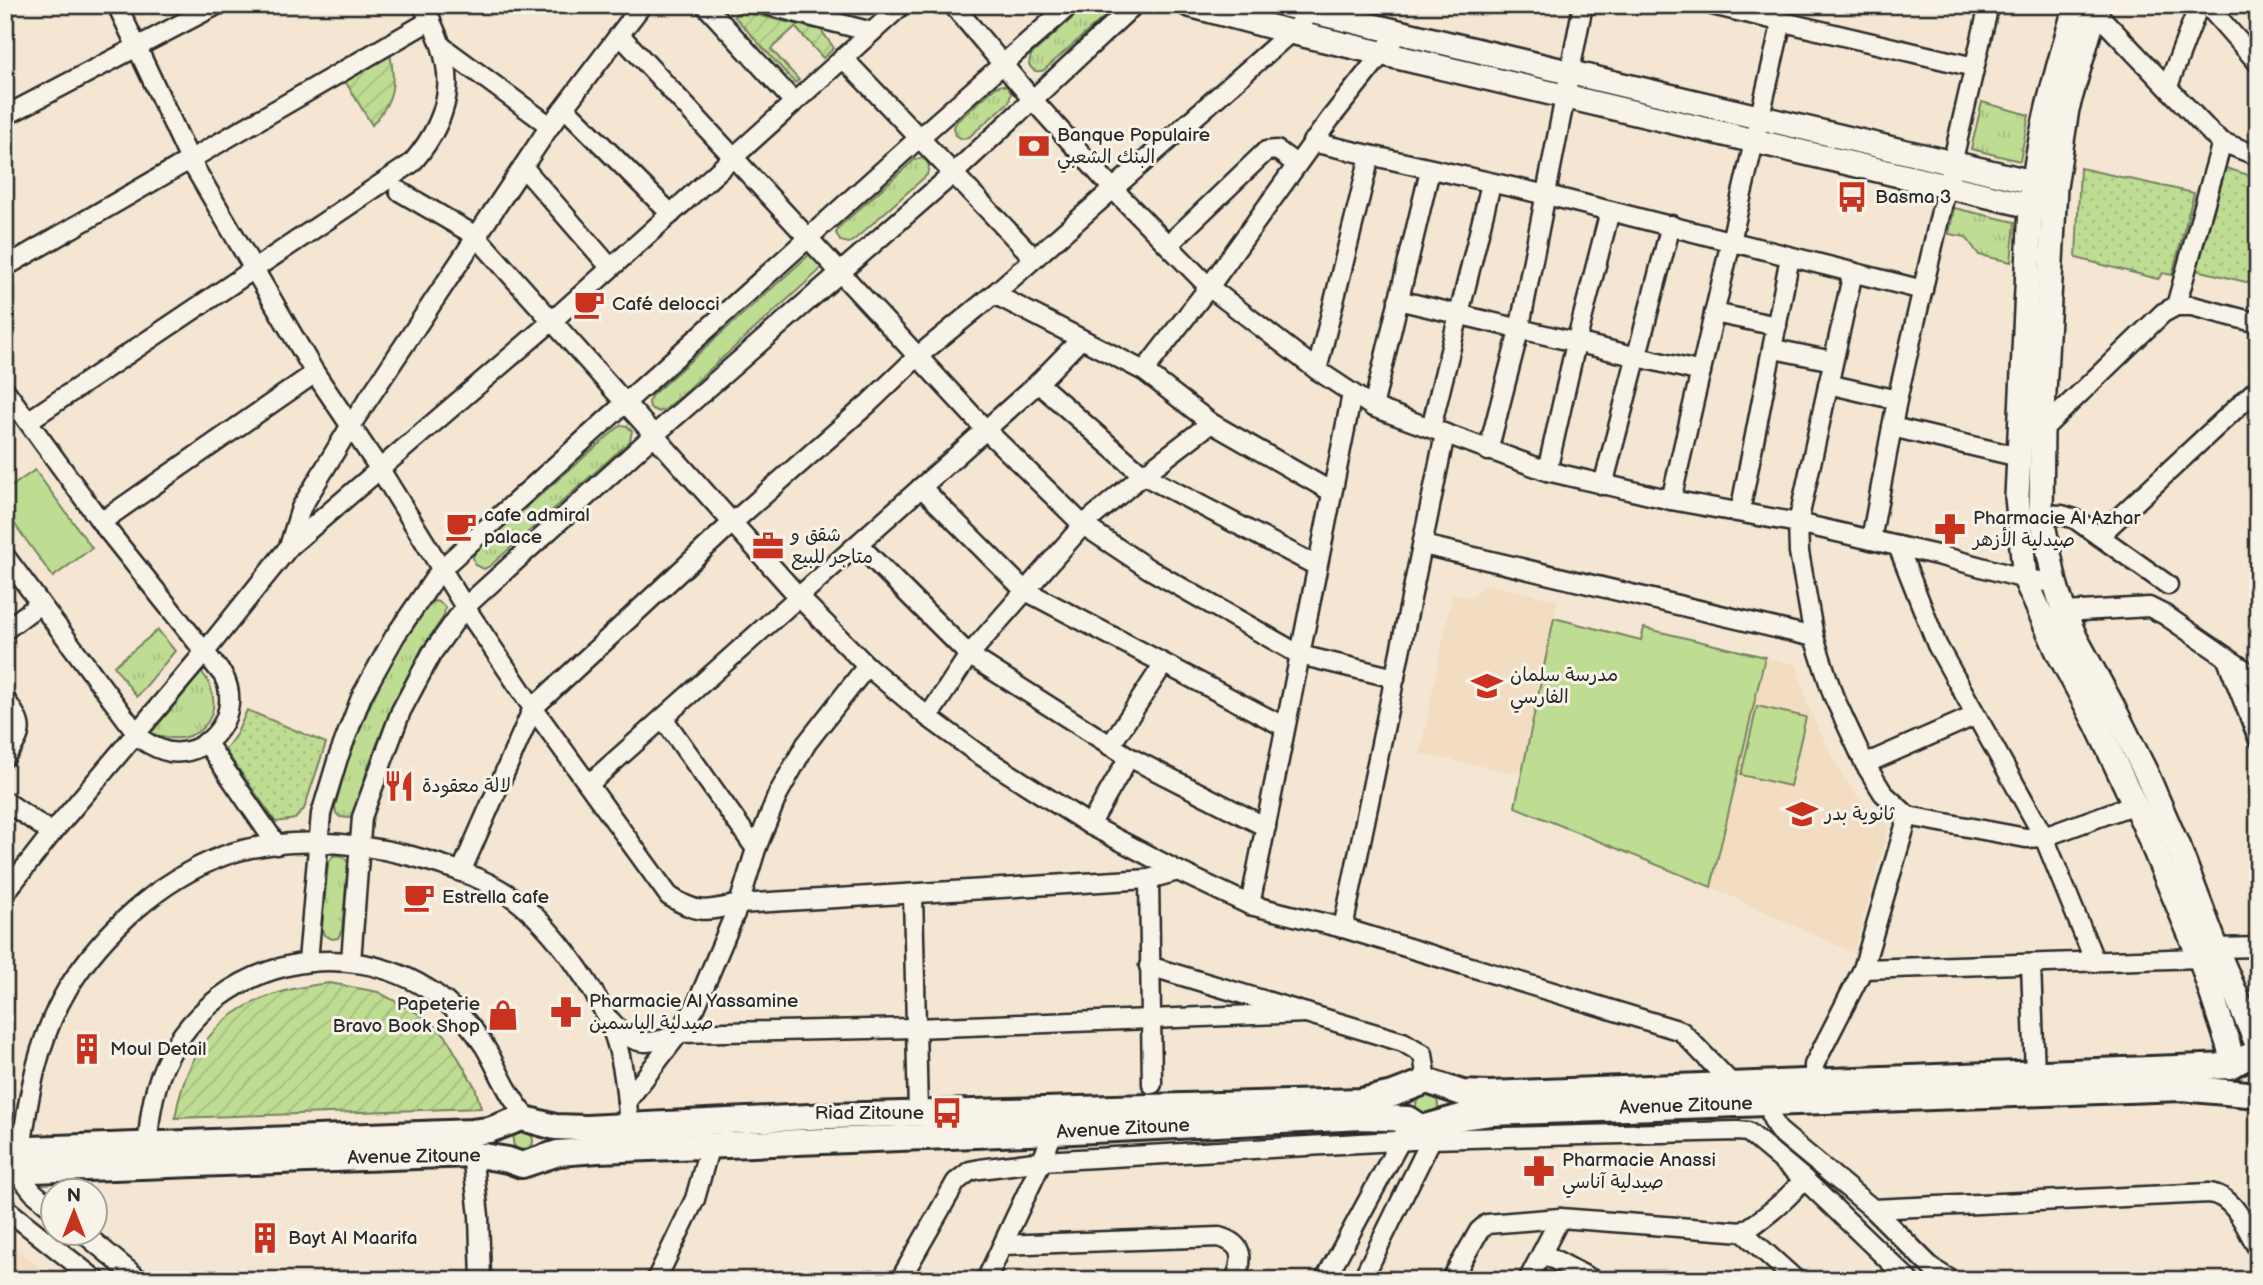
<svg xmlns="http://www.w3.org/2000/svg" width="2263" height="1285" font-family="'Balsamiq Sans','Playpen Sans Arabic',sans-serif">
  <defs>
    <pattern id="grass-tufts" width="24" height="20" patternUnits="userSpaceOnUse" patternTransform="scale(1.75)"><rect width="24" height="20" fill="#bfdc93"/><path d="M3 7l-1-3M5 7V3M7 7l1-3M15 17l-1-3M17 17v-4M19 17l1-3" fill="none" stroke="#a4bd7f"/></pattern>
    <pattern id="park-dots" width="8" height="8" patternUnits="userSpaceOnUse" patternTransform="scale(1.75)"><rect width="8" height="8" fill="#bfdc93"/><path d="M2 2h.1M6 6h.1" fill="none" stroke="#a4bd7f" stroke-width="1.8" stroke-linecap="round"/></pattern>
    <pattern id="garden-furrows" width="10" height="10" patternUnits="userSpaceOnUse" patternTransform="scale(1.75)"><rect width="10" height="10" fill="#bfdc93"/><path d="M-1 1l2-2M0 10L10 0M9 11l2-2" fill="none" stroke="#a4bd7f"/></pattern>
  </defs>
  <rect width="100%" height="100%" fill="#f4e6d2"/>
  <filter id="ink" filterUnits="userSpaceOnUse"><feTurbulence type="fractalNoise" baseFrequency=".0143" numOctaves="2"/><feDisplacementMap in="SourceGraphic" scale="14" xChannelSelector="R" yChannelSelector="G"/><feConvolveMatrix kernelMatrix="1 2 1 2 8 2 1 2 1" color-interpolation-filters="sRGB"/></filter>
  <g filter="url(#ink)">
    <g fill="#f2ddc2">
      <polygon points="1486,584 1558,600 1522,774 1420,754 1452,594 1471,598"/>
      <polygon points="1765,657 1797,665 1808,707 1841,773 1863,804 1889,825 1854,953 1711,887"/>
      <polygon points="5,1241 57,1280 5,1280"/>
    </g>
    <g fill="url(#grass-tufts)" stroke="#75845f" stroke-width="2">
      <path d="M1087,5H1104L1105,16L1044,70C1038,73 1032,71 1029,64L1031,55Z"/>
      <polygon points="1002,85 1008,87 1011,93 1009,102 969,137 962,139 956,135 954,128 956,122 996,87"/>
      <polygon points="1982,102 2029,115 2020,161 1971,149"/>
      <polygon points="920,158 926,160 929,166 927,175 854,240 849,243 840,241 836,233 839,227 914,160"/>
      <polygon points="1954,208 2015,222 2011,262 1979,255 1966,237 1949,234"/>
      <polygon points="809,255 813,255 822,263 819,271 666,409 659,412 650,408 649,402 651,396"/>
      <polygon points="621,425 627,426 632,431 630,441 490,566 484,569 475,565 473,557 476,551"/>
      <path d="M435,601L441,603L445,607L444,616L422,648L392,706L368,767L354,814L349,818L340,817L336,813L335,806C340,791 343,775 348,760C358,730 409,611 435,601Z"/>
      <polygon points="158,630 175,651 137,697 114,666"/>
      <path d="M202,672C233,713 196,753 151,733Z"/>
      <polygon points="339,855 345,858 348,863 342,930 338,938 332,939 324,935 322,929 328,864 333,856"/>
      <circle cx="1427" cy="1105" r="11"/>
      <circle cx="523" cy="1141" r="10"/>
    </g>
    <g fill="url(#park-dots)" stroke="#75845f" stroke-width="2">
      <polygon points="2080,168 2194,193 2172,275 2163,273 2158,279 2076,258"/>
      <polygon points="2226,168 2258,178 2258,285 2197,270"/>
      <polygon points="247,710 326,743 304,809 295,819 276,822 225,750 237,733"/>
    </g>
    <g fill="url(#garden-furrows)" stroke="#75845f" stroke-width="2">
      <polygon points="739,11 821,30 834,48 823,58 795,27 771,49 799,80 795,83 734,16"/>
      <path d="M390,53C396,84 394,101 372,125L345,81Z"/>
      <path d="M330,983L378,992L421,1015L445,1035L475,1087L481,1108L175,1118C190,1029 242,992 330,983Z"/>
    </g>
    <g fill="#bfdc93" stroke="#75845f" stroke-width="2">
      <polygon points="35,470 92,548 53,577 5,511 5,491"/>
      <polygon points="1554,618 1641,640 1644,628 1765,657 1711,887 1515,807"/>
      <polygon points="1757,706 1806,717 1790,786 1741,775"/>
    </g>
    <g fill="none" stroke-linecap="round" stroke-linejoin="round">
      <defs>
        <g id="minor">
          <path d="M117,5L190,160L315,373L381,471L465,607L533,708L669,896C699,915 706,911 739,904L1149,879L1178,871"/>
          <polyline points="705,5 794,102"/>
          <polyline points="767,5 872,32"/>
          <polyline points="953,5 1032,99 1113,189 1209,287 1317,370 1373,407 1547,471 1671,500 1798,523 1941,556 2025,579 2055,583"/>
          <polyline points="1712,5 1974,67"/>
          <polyline points="2089,5 2212,134 2222,142 2258,156"/>
          <polyline points="2207,5 2258,63"/>
          <polyline points="620,35 986,430 1083,525 1149,569 1300,655 1395,678"/>
          <polyline points="444,48 550,126"/>
          <polyline points="843,58 1034,258"/>
          <polyline points="2168,86 2199,5"/>
          <polyline points="565,108 671,214"/>
          <polyline points="5,116 217,5"/>
          <polyline points="1312,142 1547,195 1923,290"/>
          <polyline points="523,167 610,267"/>
          <polyline points="399,191 476,236 798,596 867,666 928,717 977,753 1090,825 1178,871 1250,905 1343,928 1681,1031 1734,1086"/>
          <polyline points="1168,245 1266,151 1277,150 1296,164"/>
          <polyline points="5,267 431,20"/>
          <polyline points="1853,272 1798,523 1799,552 1814,637 1833,695 1865,764 1883,793 1908,816 2026,838 2044,837 2135,804"/>
          <polyline points="994,294 1144,371 1211,423 1332,492"/>
          <polyline points="1398,300 1701,372"/>
          <polyline points="2176,306 2222,142"/>
          <polyline points="1714,313 1777,326"/>
          <polyline points="1774,349 1833,361"/>
          <polyline points="1317,370 1370,156"/>
          <polyline points="1144,371 1209,287 1330,119 1400,31"/>
          <polyline points="1038,383 1143,475 1317,566"/>
          <polyline points="1828,384 1897,400"/>
          <path d="M5,390L101,522L223,675C243,711 212,757 170,752C159,750 150,745 141,739L5,556"/>
          <polyline points="1373,407 1430,170"/>
          <path d="M28,421L412,163C458,109 457,64 422,5"/>
          <polyline points="1892,427 2019,457"/>
          <polyline points="1431,428 1491,184"/>
          <polyline points="2042,430 2163,313 2176,306 2192,306 2258,323"/>
          <polyline points="1488,451 1519,331 1583,5"/>
          <polyline points="1547,471 1576,343 1610,211"/>
          <polyline points="1603,485 1671,225"/>
          <polyline points="921,487 1024,590 1285,727"/>
          <polyline points="1671,500 1782,21"/>
          <polyline points="1740,512 1790,257"/>
          <polyline points="2041,514 2062,515 2075,519 2168,585"/>
          <polyline points="101,522 315,373"/>
          <polyline points="2099,536 2258,388"/>
          <polyline points="1871,540 1897,400 1989,5"/>
          <polyline points="858,544 969,655 1129,757 1266,827"/>
          <polyline points="1423,545 1814,637"/>
          <polyline points="1898,546 1937,645 2044,837 2095,962"/>
          <polyline points="289,547 301,508 351,425 550,126 642,5"/>
          <polyline points="2064,612 2149,607 2165,615 2258,679"/>
          <polyline points="5,630 40,604"/>
          <polyline points="2226,657 2258,738"/>
          <path d="M5,699C24,727 25,730 5,757"/>
          <polyline points="928,717 969,655 1083,525 1143,475 1211,423"/>
          <polyline points="663,718 756,849"/>
          <polyline points="206,742 277,845"/>
          <polyline points="1110,746 1163,665"/>
          <polyline points="1865,764 1974,716"/>
          <polyline points="589,784 1038,383 1081,339"/>
          <polyline points="5,801 52,833"/>
          <polyline points="1090,825 1129,757"/>
          <polyline points="461,872 533,708 732,523 869,403 918,356 994,294 1291,32 1318,5"/>
          <polyline points="1149,879 1152,1084"/>
          <polyline points="5,893 52,833 204,653 289,547 551,322 902,5"/>
          <polyline points="913,895 918,1114"/>
          <polyline points="1250,905 1352,394"/>
          <polyline points="1343,928 1445,434"/>
          <polyline points="2216,948 2258,947"/>
          <polyline points="308,961 321,814 338,758 362,695 395,636 441,569 919,138 1070,5"/>
          <polyline points="351,961 362,817 401,711 432,653 465,607 653,436 954,173 1134,5"/>
          <polyline points="2031,964 2035,1074"/>
          <polyline points="1149,966 1403,1042 1423,1054 1427,1081"/>
          <polyline points="1863,969 2200,958"/>
          <path d="M610,1020C631,1046 650,1047 679,1033L915,1028L1306,1013"/>
          <polyline points="1814,1083 1814,1065 1863,969 1908,816"/>
          <polyline points="627,1101 679,1033 696,1006 739,904 756,849 778,794 806,744 867,666"/>
          <polyline points="1770,1103 1772,1118 1778,1130 1873,1209 1933,1269 1951,1280"/>
          <path d="M148,1145C149,1115 154,1085 168,1058C218,961 345,932 434,993C454,1007 472,1026 485,1047C500,1072 508,1098 529,1119"/>
          <path d="M21,1150C29,1093 38,1038 68,988C103,932 160,880 223,856C281,835 352,841 411,856C444,865 480,876 509,895C552,924 605,998 618,1048C625,1074 627,1100 629,1127"/>
          <polyline points="472,1154 479,1216 481,1280"/>
          <polyline points="16,1171 33,1192 52,1208"/>
          <polyline points="5,1208 96,1280"/>
          <path d="M1873,1209L2209,1193C2235,1196 2246,1228 2258,1249"/>
          <polyline points="82,1232 140,1280"/>
          <polyline points="1743,1232 1796,1280"/>
          <path d="M1004,1245L1219,1237C1244,1244 1244,1259 1235,1280"/>
          <polyline points="1542,1253 1593,1280"/>
          <polyline points="656,1280 695,1199 710,1145"/>
          <polyline points="900,1280 956,1182 970,1171 980,1169 1042,1161 1431,1139 1737,1131 1748,1132 1754,1137 1804,1179 1909,1280"/>
          <polyline points="986,1280 1042,1161 1053,1132"/>
          <polyline points="1325,1280 1404,1134"/>
          <polyline points="1362,1280 1435,1132"/>
          <path d="M1451,1280L1479,1231L1487,1224L1560,1218L1743,1232C1766,1217 1786,1201 1804,1179"/>
          <polyline points="1528,1280 1560,1218"/>
        </g>
        <g id="tertiary">
          <polyline points="1189,5 1291,32 2044,209"/>
          <polyline points="1285,5 2045,185"/>
          <path d="M2076,5C2057,71 2037,138 2031,206L2017,497L2025,579L2058,652L2097,725L2142,820L2200,958L2229,1047L2232,1064"/>
          <polyline points="2097,5 2067,109 2055,187 2042,430 2041,514 2055,583 2064,612 2076,639 2113,707 2146,773 2181,854 2221,960 2258,1046"/>
        </g>
        <g id="secondary">
          <polyline points="5,1150 472,1132 489,1130 522,1118 555,1127 586,1128 830,1116 1361,1101 1393,1094 1427,1081 1462,1093 1489,1094 2230,1066 2247,1057 2258,1057"/>
          <polyline points="5,1171 472,1154 508,1160 522,1165 558,1153 598,1150 1053,1132 1363,1117 1408,1119 1419,1126 1426,1127 1461,1117 1490,1113 2182,1088 2258,1095"/>
        </g>
      </defs>
      <use href="#minor" stroke="#2b2b2b" stroke-width="23"/>
      <use href="#tertiary" stroke="#2b2b2b" stroke-width="28"/>
      <use href="#secondary" stroke="#2b2b2b" stroke-width="30"/>
      <use href="#minor" stroke="#f7f3e8" stroke-width="18"/>
      <use href="#tertiary" stroke="#f7f3e8" stroke-width="23"/>
      <use href="#secondary" stroke="#f7f3e8" stroke-width="24"/>
    </g>
  </g>
  <defs>
    <symbol id="bank-bare" viewBox="-9 -9 18 18"><path d="M-6-4H6V4H-6ZM0-2.3a2.3 2.3 0 1 0 0 4.6a2.3 2.3 0 1 0 0-4.6Z" fill="#c8321e" stroke="#f7f3e8" stroke-width="2.5" paint-order="stroke"/></symbol>
    <symbol id="bus-bare" viewBox="-9 -9 18 18"><path d="M-5-6H5V4H4V6H2V4H-2V6H-4V4H-5ZM-3.5-4V0h7V-4ZM-3.5 1.2v1.5H-2V1.2ZM2 1.2v1.5H3.5V1.2Z" fill="#c8321e" stroke="#f7f3e8" stroke-width="2.5" paint-order="stroke"/></symbol>
    <symbol id="cafe-bare" viewBox="-9 -9 18 18"><path d="M-5.5-4.5H6V0H3Q3 3.5 0 3.5H-2.5Q-5.5 3.5-5.5 0ZM3-3.2v2h1.7v-2ZM-6 4.5H4V6H-6Z" fill="#c8321e" stroke="#f7f3e8" stroke-width="2.5" paint-order="stroke"/></symbol>
    <symbol id="pharmacy-bare" viewBox="-9 -9 18 18"><path d="M-2-6h4v4h4v4h-4v4h-4v-4h-4v-4h4Z" fill="#c8321e" stroke="#f7f3e8" stroke-width="2.5" paint-order="stroke"/></symbol>
    <symbol id="office-bare" viewBox="-9 -9 18 18"><path d="M-6-3h4V-5.5h4V-3h4V5H-6ZM-1-4.5V-3h2v-1.5ZM-6 0V1H6V0Z" fill="#c8321e" stroke="#f7f3e8" stroke-width="2.5" paint-order="stroke"/></symbol>
    <symbol id="school-bare" viewBox="-9 -9 18 18"><path d="M0-5L7-2L0 1L-7-2ZM-4 1L0 2.5L4 1V4Q0 6-4 4Z" fill="#c8321e" stroke="#f7f3e8" stroke-width="2.5" paint-order="stroke"/></symbol>
    <symbol id="restaurant-bare" viewBox="-9 -9 18 18"><path d="M-5-6h1v4h1v-4h1v4h1v-4h1v5L-1.5 .5V6h-2V.5L-5-1ZM5-6V6H3V1.5H1.5Q1.5-4 5-6Z" fill="#c8321e" stroke="#f7f3e8" stroke-width="2.5" paint-order="stroke"/></symbol>
    <symbol id="shop-bare" viewBox="-9 -9 18 18"><path d="M-5-2.5h2.3a2.7 3.5 0 0 1 5.4 0H5L5.5 6h-11ZM-1.5-2.5h3a1.5 2.3 0 0 0-3 0Z" fill="#c8321e" stroke="#f7f3e8" stroke-width="2.5" paint-order="stroke"/></symbol>
    <symbol id="building-bare" viewBox="-9 -9 18 18"><path d="M-4-6H4V6H1V3H-1V6H-4ZM-2.5-4.3h1.7v1.8h-1.7ZM.8-4.3h1.7v1.8H.8ZM-2.5-1h1.7V.8h-1.7ZM.8-1h1.7V.8H.8Z" fill="#c8321e" stroke="#f7f3e8" stroke-width="2.5" paint-order="stroke"/></symbol>
  </defs>
  <g fill-rule="evenodd">
    <use href="#bank-bare" x="1012" y="124" width="44" height="44"/>
    <use href="#bus-bare" x="1830" y="175" width="44" height="44"/>
    <use href="#cafe-bare" x="567" y="282" width="44" height="44"/>
    <use href="#cafe-bare" x="439" y="504" width="44" height="44"/>
    <use href="#pharmacy-bare" x="1928" y="507" width="44" height="44"/>
    <use href="#office-bare" x="746" y="524" width="44" height="44"/>
    <use href="#school-bare" x="1465" y="664" width="44" height="44"/>
    <use href="#restaurant-bare" x="377" y="764" width="44" height="44"/>
    <use href="#school-bare" x="1780" y="792" width="44" height="44"/>
    <use href="#cafe-bare" x="397" y="875" width="44" height="44"/>
    <use href="#pharmacy-bare" x="544" y="990" width="44" height="44"/>
    <use href="#shop-bare" x="481" y="993" width="44" height="44"/>
    <use href="#building-bare" x="65" y="1027" width="44" height="44"/>
    <use href="#bus-bare" x="925" y="1091" width="44" height="44"/>
    <use href="#pharmacy-bare" x="1517" y="1149" width="44" height="44"/>
    <use href="#building-bare" x="243" y="1216" width="44" height="44"/>
  </g>
  <g text-anchor="middle" dominant-baseline="central" stroke-width="6" stroke-linejoin="round" paint-order="stroke">
    <g font-size="19" fill="#2b2b2b" stroke="#f7f3e8" text-anchor="start">
      <text x="1057" y="135">Banque Populaire<tspan x="1057" dy="22">البنك الشعبي</tspan></text>
      <text x="1875" y="197">Basma 3</text>
      <text x="612" y="304">Café delocci</text>
      <text x="484" y="515">cafe admiral<tspan x="484" dy="22">palace</tspan></text>
      <text x="1973" y="518">Pharmacie Al Azhar<tspan x="1973" dy="22">صيدلية الأزهر</tspan></text>
      <text x="791" y="535">شقق و<tspan x="791" dy="22">متاجر للبيع</tspan></text>
      <text x="1510" y="675">مدرسة سلمان<tspan x="1510" dy="22">الفارسي</tspan></text>
      <text x="422" y="786">لالة معقودة</text>
      <text x="1825" y="814">ثانوية بدر</text>
      <text x="442" y="897">Estrella cafe</text>
      <text x="589" y="1001">Pharmacie Al Yassamine<tspan x="589" dy="22">صيدلية الياسمين</tspan></text>
      <text x="480" y="1004" text-anchor="end">Papeterie<tspan x="480" dy="22">Bravo Book Shop</tspan></text>
      <text x="110" y="1049">Moul Detail</text>
      <text x="924" y="1113" text-anchor="end">Riad Zitoune</text>
      <text x="1562" y="1160">Pharmacie Anassi<tspan x="1562" dy="22">صيدلية آناسي</tspan></text>
      <text x="288" y="1238">Bayt Al Maarifa</text>
    </g>
    <g font-size="19" fill="#2b2b2b" stroke="#f7f3e8">
      <text transform="translate(1686 1106) rotate(-2)">Avenue Zitoune</text>
      <text transform="translate(1123 1129) rotate(-3)">Avenue Zitoune</text>
      <text transform="translate(414 1157) rotate(-1)">Avenue Zitoune</text>
    </g>
  </g>
  <rect width="2263" height="1285" fill="none" stroke="#f7f3e8" stroke-width="28"/>
  <rect x="14" y="14" width="2235" height="1257" fill="none" stroke="#2b2b2b" stroke-width="2.5" filter="url(#ink)"/>
  <g transform="translate(74 1212)"><circle r="33" fill="#f7f3e8" stroke="#a5a39c" stroke-width="2"/>
  <path d="M0-5L12 26L0 18L-12 26Z" fill="#c8321e"/>
  <text y="-10" font-size="19" font-weight="bold" text-anchor="middle" fill="#2b2b2b">N</text>
  </g>
</svg>
